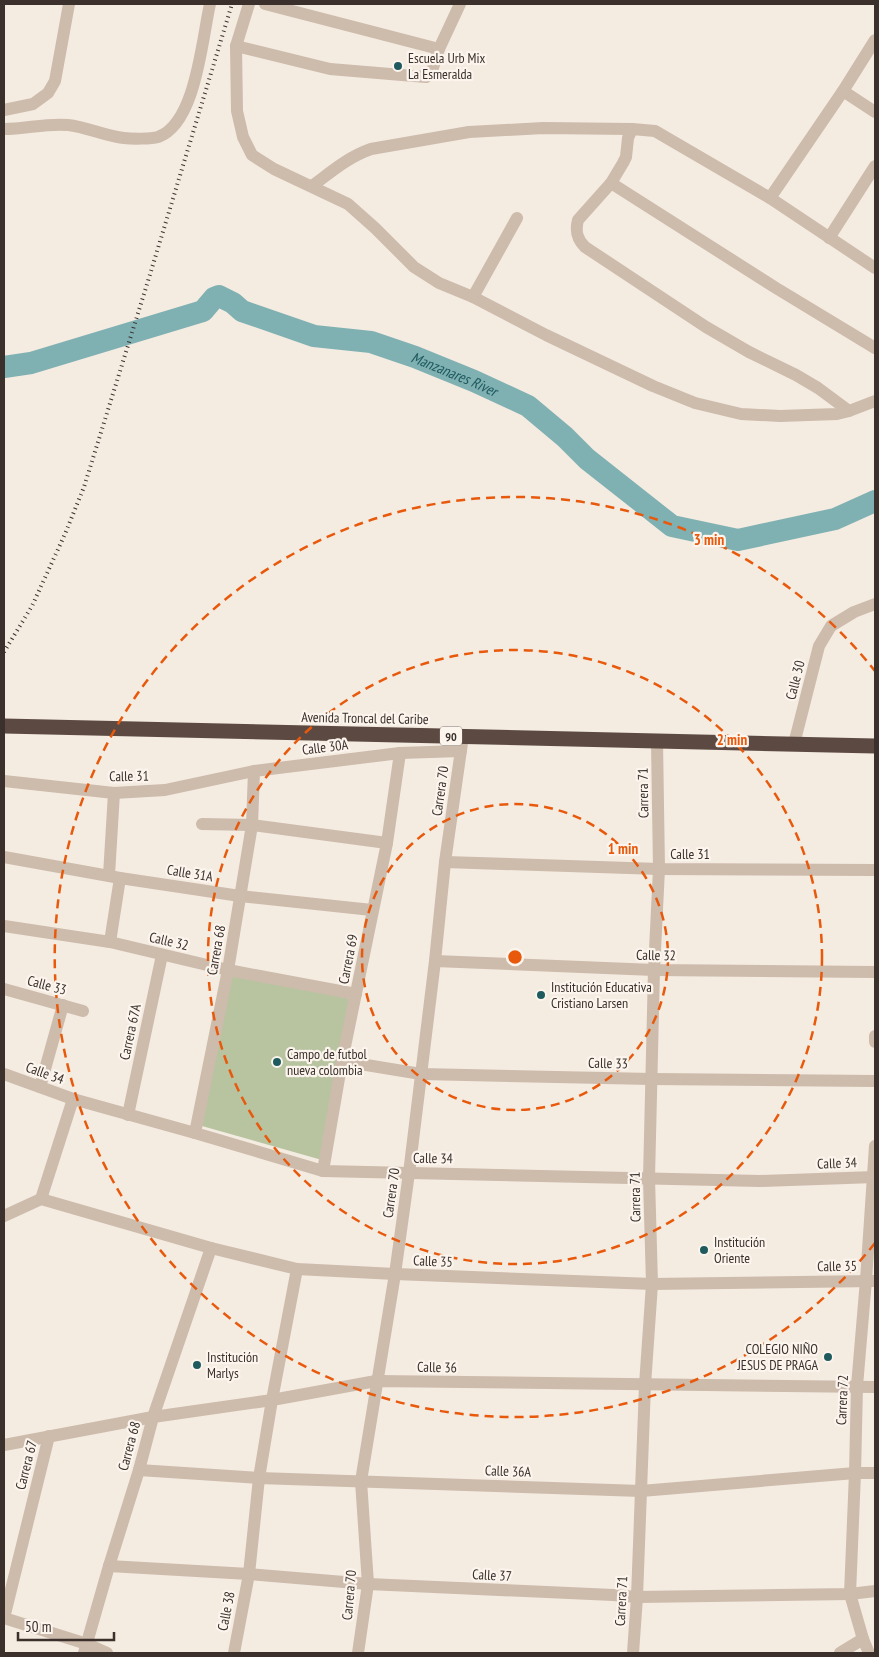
<svg xmlns="http://www.w3.org/2000/svg" width="879" height="1657" font-family="'PT Sans Narrow',sans-serif">
  <rect width="100%" height="100%" fill="#f4ebe1"/>
  <polygon fill="#b8c4a0" points="232,974 351,999 322,1160 202,1126"/>
  <g fill="none" stroke-linecap="round" stroke-linejoin="round">
    <path stroke="#7fb0b2" stroke-width="22" id="s1" d="M4,367L31,363L203,311L214,298L219,296L233,303L242,311L314,336L371,342L415,357L474,381L528,406L565,437L587,459L672,526L738,540L835,519L875,501"/>
    <g stroke="#cdbbac" stroke-width="12">
      <polyline points="249,4 236,46 237,111 243,137 252,155 274,169 348,204 375,228 414,267 439,283 473,297 546,335 653,386 695,403 741,414 780,416 837,414 849,411 875,401"/>
      <polyline points="265,4 439,49"/>
      <polyline points="236,46 330,69 426,77 431,74 439,49 460,4"/>
      <polyline points="843,91 875,112"/>
      <polyline points="4,110 33,104 48,93 55,81 69,4"/>
      <path d="M4,129C26,129 46,123 68,125C87,127 105,136 124,138C132,139 151,139 158,137C196,124 202,39 210,4"/>
      <polyline points="611,183 776,288 875,348"/>
      <path d="M312,186C331,172 348,157 371,149L469,132L543,128L632,129"/>
      <polyline points="770,198 843,91 875,40"/>
      <polyline points="829,238 875,166"/>
      <polyline points="473,297 517,218"/>
      <path d="M849,411L818,388L796,375L749,352L706,327L585,247C577,239 575,231 578,220L611,183L623,163L626,157L628,138L632,129L655,131L770,198L875,268"/>
      <polyline points="794,744 819,646 831,626 854,612 875,604"/>
      <polyline points="4,781 114,793 165,790 254,771 400,753 461,751"/>
      <polyline points="202,824 252,825 387,843"/>
      <polyline points="4,857 120,878 240,896 372,910"/>
      <polyline points="445,862 659,869 875,870"/>
      <polyline points="109,875 114,793"/>
      <polyline points="4,926 110,942 228,970 356,994"/>
      <polyline points="110,942 120,878"/>
      <polyline points="435,961 654,970 875,972"/>
      <polyline points="4,989 83,1011"/>
      <polyline points="875,1036 875,1042"/>
      <polyline points="342,1061 421,1074 652,1079 875,1081"/>
      <polyline points="4,1074 73,1099 195,1133 323,1171 760,1181 875,1177"/>
      <polyline points="40,1087 63,1005"/>
      <polyline points="128,1115 162,955"/>
      <polyline points="195,1133 228,970 252,825 254,771"/>
      <polyline points="323,1171 342,1061 387,843 400,753"/>
      <polyline points="41,1199 73,1099"/>
      <polyline points="4,1216 41,1199 211,1248 297,1269 395,1274 652,1284 875,1281"/>
      <polyline points="4,1445 153,1417 272,1400 376,1381 875,1387"/>
      <polyline points="139,1470 259,1478 641,1491 855,1473 875,1473"/>
      <polyline points="109,1566 249,1574 368,1584 613,1595 637,1597 850,1594 875,1591"/>
      <polyline points="4,1618 49,1436"/>
      <polyline points="4,1618 87,1644 107,1653"/>
      <polyline points="84,1653 109,1566 139,1470 153,1417 211,1248"/>
      <polyline points="234,1653 249,1574 259,1478 272,1400 297,1269"/>
      <polyline points="358,1653 368,1584 361,1481 395,1274 409,1173 435,961 445,862 463,736"/>
      <polyline points="633,1653 637,1597 645,1385 652,1284 649,1178 654,970 659,869 657,741"/>
      <polyline points="840,1653 863,1639"/>
      <polyline points="869,1653 863,1639 850,1594 855,1473 857,1386 866,1280 875,1146"/>
    </g>
    <polyline stroke="#5c4a42" stroke-width="15" points="4,726 875,746"/>
    <polyline stroke="#3b302b" stroke-width="4" stroke-dasharray="1 4" stroke-linecap="butt" points="4,652 32,606 65,534 84,487 148,281 232,4"/>
  </g>
  <g fill="none" stroke="#e8590c" stroke-width="2.5" stroke-dasharray="9 6">
    <circle cx="515" cy="957" r="153"/>
    <circle cx="515" cy="957" r="307"/>
    <path d="M875 1243A460 460 0 1 1 875 671"/>
  </g>
  <g fill="#1f5a5e" stroke="#fbf5ee" stroke-width="2">
    <circle cx="398" cy="66" r="5"/>
    <circle cx="541" cy="995" r="5"/>
    <circle cx="277" cy="1062" r="5"/>
    <circle cx="704" cy="1250" r="5"/>
    <circle cx="828" cy="1357" r="5"/>
    <circle cx="197" cy="1365" r="5"/>
  </g>
  <g text-anchor="middle" dominant-baseline="central" stroke-width="4.5" stroke-linejoin="round" paint-order="stroke">
    <rect fill="#fbf5ee" stroke="#756b66" stroke-width="1" x="440" y="726.5" width="22" height="19" rx="4"/>
    <g font-size="12" font-weight="bold" fill="#3b302b">
      <text x="451" y="736">90</text>
    </g>
    <g font-size="14" fill="#3b302b" stroke="#fbf5ee" text-anchor="start">
      <text x="408" y="58">Escuela Urb Mix<tspan x="408" dy="16">La Esmeralda</tspan></text>
      <text x="551" y="987">Institución Educativa<tspan x="551" dy="16">Cristiano Larsen</tspan></text>
      <text x="287" y="1054">Campo de futbol<tspan x="287" dy="16">nueva colombia</tspan></text>
      <text x="714" y="1242">Institución<tspan x="714" dy="16">Oriente</tspan></text>
      <text x="818" y="1349" text-anchor="end">COLEGIO NIÑO<tspan x="818" dy="16">JESUS DE PRAGA</tspan></text>
      <text x="207" y="1357">Institución<tspan x="207" dy="16">Marlys</tspan></text>
    </g>
    <g font-size="14" fill="#3b302b" stroke="#fbf5ee">
      <text transform="translate(795 680) rotate(-76)">Calle 30</text>
      <text transform="translate(365 718) rotate(1)">Avenida Troncal del Caribe</text>
      <text transform="translate(325 747) rotate(-7)">Calle 30A</text>
      <text transform="translate(129 776) rotate(-1)">Calle 31</text>
      <text transform="translate(440 791) rotate(-82)">Carrera 70</text>
      <text transform="translate(643 793) rotate(-91)">Carrera 71</text>
      <text x="690" y="854">Calle 31</text>
      <text transform="translate(190 873) rotate(9)">Calle 31A</text>
      <text transform="translate(169 941) rotate(13)">Calle 32</text>
      <text transform="translate(216 950) rotate(-80)">Carrera 68</text>
      <text transform="translate(656 955) rotate(1)">Calle 32</text>
      <text transform="translate(348 959) rotate(-79)">Carrera 69</text>
      <text transform="translate(47 985) rotate(15)">Calle 33</text>
      <text transform="translate(130 1032) rotate(-78)">Carrera 67A</text>
      <text transform="translate(608 1063) rotate(1)">Calle 33</text>
      <text transform="translate(45 1073) rotate(20)">Calle 34</text>
      <text transform="translate(433 1158) rotate(1)">Calle 34</text>
      <text transform="translate(837 1163) rotate(-2)">Calle 34</text>
      <text transform="translate(391 1193) rotate(-82)">Carrera 70</text>
      <text transform="translate(635 1197) rotate(-91)">Carrera 71</text>
      <text transform="translate(433 1261) rotate(2)">Calle 35</text>
      <text transform="translate(837 1266) rotate(-1)">Calle 35</text>
      <text transform="translate(437 1367) rotate(1)">Calle 36</text>
      <text transform="translate(842 1400) rotate(-88)">Carrera 72</text>
      <text transform="translate(129 1446) rotate(-75)">Carrera 68</text>
      <text transform="translate(26 1465) rotate(-76)">Carrera 67</text>
      <text transform="translate(508 1471) rotate(2)">Calle 36A</text>
      <text transform="translate(492 1575) rotate(3)">Calle 37</text>
      <text transform="translate(349 1595) rotate(-85)">Carrera 70</text>
      <text transform="translate(621 1601) rotate(-87)">Carrera 71</text>
      <text transform="translate(226 1611) rotate(-79)">Calle 38</text>
    </g>
    <g font-size="15" font-style="italic" fill="#1f5a5e" stroke="#fbf5ee">
      <text stroke="none"><textPath href="#s1" startOffset="480">Manzanares River</textPath></text>
    </g>
  </g>
  <circle cx="515" cy="957" r="8" fill="#e8590c" stroke="#fbf5ee" stroke-width="2.5"/>
  <g font-size="15" text-anchor="middle" font-weight="bold" fill="#e8590c" stroke="#fbf5ee" stroke-width="4.5" stroke-linejoin="round" paint-order="stroke">
    <text x="709" y="545">3 min</text>
    <text x="732" y="745">2 min</text>
    <text x="623" y="854">1 min</text>
  </g>
  <rect width="879" height="1657" fill="none" stroke="#3b302b" stroke-width="10"/>
  <path d="M18 1632v8h96v-8" fill="none" stroke="#3b302b" stroke-width="2.5"/>
  <text x="25" y="1632" font-size="15" fill="#3b302b" stroke="#fbf5ee" stroke-width="4" paint-order="stroke">50 m</text>
</svg>
